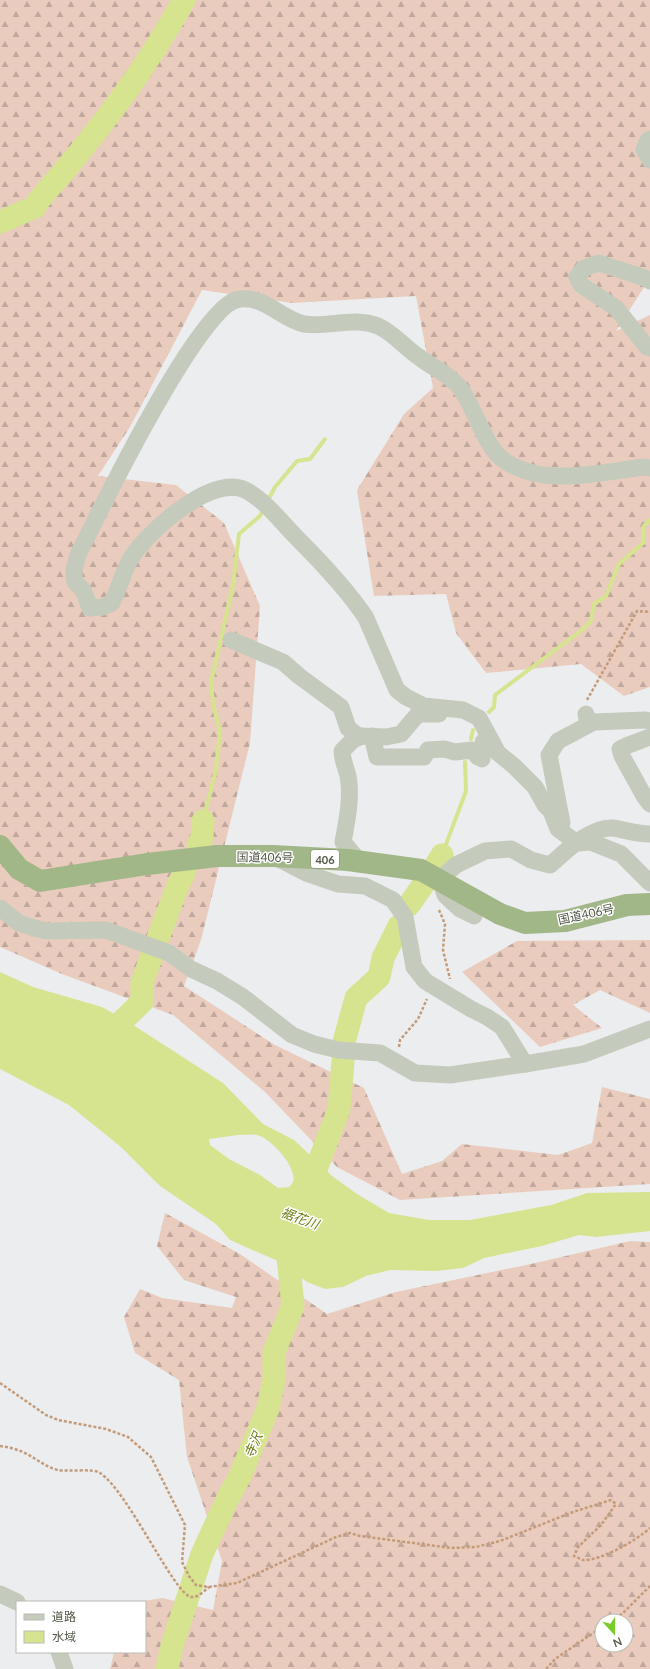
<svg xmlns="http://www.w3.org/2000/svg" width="650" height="1669" font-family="Lato,'Noto Sans JP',sans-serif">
  <defs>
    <pattern id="forest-firs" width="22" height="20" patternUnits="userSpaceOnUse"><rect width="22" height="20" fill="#eaccbe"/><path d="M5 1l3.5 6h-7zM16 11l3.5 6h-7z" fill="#c0a89c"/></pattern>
  </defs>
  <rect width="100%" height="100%" fill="#ecedef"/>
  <g fill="url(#forest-firs)" fill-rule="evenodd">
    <polygon points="0,0 650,0 650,278 616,331 650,315 650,687 624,696 581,664 486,673 456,633 446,594 374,596 357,490 404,414 433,388 416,296 292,303 202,290 130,427 98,476 176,485 224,523 260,606 250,743 201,940 184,986 275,1045 364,1088 402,1174 442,1161 462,1144 558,1155 592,1143 602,1087 650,1099 650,1184 400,1200 337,1167 265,1092 173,1015 62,974 0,947"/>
    <polygon points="650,940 650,1013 600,990 573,1005 602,1028 540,1047 462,972 517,941"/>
    <path d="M165,1213L240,1254L327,1314L396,1292L540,1262L630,1241L650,1242V1669H110L114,1652H145V1602H138L162,1598L213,1610L222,1561L187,1457L179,1380L135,1353L124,1317L140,1289L162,1298L232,1308L236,1297L184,1280L157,1246ZM602,1621H626V1645H602Z"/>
  </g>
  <path fill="#d6e38f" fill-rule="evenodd" d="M0,972L33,987L102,1007L130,1023L223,1083L263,1124L294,1140L332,1176L357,1194L389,1213L429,1220H470L551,1205L587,1193L650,1192V1231L596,1237L579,1235L542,1246L484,1258L463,1268L436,1271L390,1270L366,1276L343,1287L325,1289L307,1282L280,1262L230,1240L216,1224L160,1186L121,1147L69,1105L0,1069ZM238,1135C244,1135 251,1134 257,1135C271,1138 298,1168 293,1182C292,1184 290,1186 289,1187L278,1188L260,1175L229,1159L210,1145L209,1139Z"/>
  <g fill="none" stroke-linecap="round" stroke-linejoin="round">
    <g stroke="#d6e38f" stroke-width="4">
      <polyline points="267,502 275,487 297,461 310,459 325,439"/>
      <polyline points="489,712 494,707 495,695 582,630 591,621 594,604 606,596 619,564 643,543 643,527 650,520"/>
      <polyline points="471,739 473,730"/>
      <polyline points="203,821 216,769 220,731 213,704 211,683 233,585 239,534 260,516 264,508"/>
      <polyline points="442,855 466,791 465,762"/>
    </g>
    <g stroke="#d6e38f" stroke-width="23">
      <path d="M0,222L35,207L39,200C93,139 144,73 184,0"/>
      <polyline points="198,846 202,837 203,821"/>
      <polyline points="437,863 442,855"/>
      <polyline points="409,905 423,885"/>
      <polyline points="158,938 178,885 185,871"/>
      <polyline points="344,1042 356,998 379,977 383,958 399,926"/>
      <polyline points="112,1045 117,1041 116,1027 142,1002 142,983 151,958"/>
      <polyline points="309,1194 315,1172 339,1109 343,1061"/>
      <polyline points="167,1669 172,1646 202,1554 229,1496 240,1476 268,1408 274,1379 274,1352 293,1306 286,1237"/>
    </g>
    <g stroke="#c49b79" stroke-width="2.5" stroke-dasharray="3 2" stroke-linecap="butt">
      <polyline points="587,700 637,611 650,612"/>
      <polyline points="439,910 445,924 443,950 450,979"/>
      <polyline points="399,1047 400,1040 418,1019 427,999"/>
      <path d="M0,1383L46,1415L58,1420L106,1429L128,1437L151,1457L185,1525L182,1562L189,1576L196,1585L209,1587L237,1583L336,1537L350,1533L360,1536L451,1548L476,1547L500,1541L573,1512L611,1500L616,1504L601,1525L578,1547L574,1556C577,1557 580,1559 583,1560C601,1561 637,1540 650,1528"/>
      <path d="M0,1446C8,1447 16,1449 23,1452C36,1458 45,1467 58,1470C69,1472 93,1468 100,1473C128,1491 174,1594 191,1597C198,1598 204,1591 209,1587"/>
      <polyline points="611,1621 622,1614 650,1586"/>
      <polyline points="546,1669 555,1659 602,1627"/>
    </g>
    <g stroke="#c5cbbc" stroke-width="17">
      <polyline points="650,139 648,140 644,150 650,160"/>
      <polyline points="650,281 645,278 599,263 584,268 577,277 581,285 616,308 647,347 650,348"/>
      <path d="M650,468L642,467C598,473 539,488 501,458C486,446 475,411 464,394C454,376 434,369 419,357C405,348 394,333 378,326C353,316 329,328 304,324C281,319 262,293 236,300C197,311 99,512 78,555L74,570V579L76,583L83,590L90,608L102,607L112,603C119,588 123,572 131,558C147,532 212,474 245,490C264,499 282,523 297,538C321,562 347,589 366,618L397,690L406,697L424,706L463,710L479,718L498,753L514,766L535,787L545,805L551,811L558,829L577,843L591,842L621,854L650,883"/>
      <polyline points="231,640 283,662 299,676 341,707 348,728 358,736 386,737 401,734 418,714 439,714"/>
      <polyline points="586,714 588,725 594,722 645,720 650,721"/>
      <polyline points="372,736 377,757 424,757 428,750 444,749 455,752 472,750 478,757 482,759 483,742 492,742"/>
      <polyline points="650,737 626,746 620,749 622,756 644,796 650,804"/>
      <polyline points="562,823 549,755 558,741 588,725"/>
      <polyline points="277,858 306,873 338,884 365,886 393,900 405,917 414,967 425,981 471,1009 487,1017 502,1027 525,1064"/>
      <path d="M360,862L343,842C347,821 352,796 348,776C346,767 342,760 342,751L353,740L362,736"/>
      <polyline points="0,908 19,923 34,928 47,931 106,930 169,953 191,969 217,981 243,997 292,1035 314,1044 338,1050 380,1053 415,1073 450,1075 525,1064 584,1054 650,1029"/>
      <path d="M474,916L460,909L445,895L440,879L456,865L485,851L511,849L531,860L550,865C565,852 591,826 613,828C625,830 637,834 650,834"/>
      <polyline points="0,1594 17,1602"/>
      <polyline points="59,1652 65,1669"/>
    </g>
    <polyline stroke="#a2b788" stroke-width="22" points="0,846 19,869 40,881 147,864 217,856 273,856 348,860 421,870 500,914 525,923 565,921 627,905 650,904"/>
  </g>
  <g text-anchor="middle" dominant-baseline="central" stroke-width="3" stroke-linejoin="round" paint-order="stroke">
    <rect fill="#fff" stroke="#858a7e" stroke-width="1" x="311" y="850" width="28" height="18" rx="3"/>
    <g font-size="11" font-weight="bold" fill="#515847">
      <text x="325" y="859">406</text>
    </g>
    <g font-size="12" fill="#515847" stroke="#fff">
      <text transform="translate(265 857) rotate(1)">国道406号</text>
      <text transform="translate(586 914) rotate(-12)">国道406号</text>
    </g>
    <g font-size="13" font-style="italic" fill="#6e7d17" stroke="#fff">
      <text transform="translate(300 1218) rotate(20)">裾花川</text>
      <text transform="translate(253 1445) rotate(-67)">寺沢</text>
    </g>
  </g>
  <rect x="16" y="1601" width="130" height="52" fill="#ffffff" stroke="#b9bcb5"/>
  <rect x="24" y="1614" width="20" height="6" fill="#c5cbbc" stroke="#b9bcb5"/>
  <text x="52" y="1621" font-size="12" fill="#515847">道路</text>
  <rect x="24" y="1631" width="20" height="12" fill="#d6e38f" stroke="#b9bcb5"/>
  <text x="52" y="1641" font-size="12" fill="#515847">水域</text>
  <g transform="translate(614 1633) rotate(159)"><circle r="19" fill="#ffffff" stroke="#b9bcb5"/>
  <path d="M0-3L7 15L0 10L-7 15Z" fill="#7acc29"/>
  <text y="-6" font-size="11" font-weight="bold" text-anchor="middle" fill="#515847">N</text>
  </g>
</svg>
